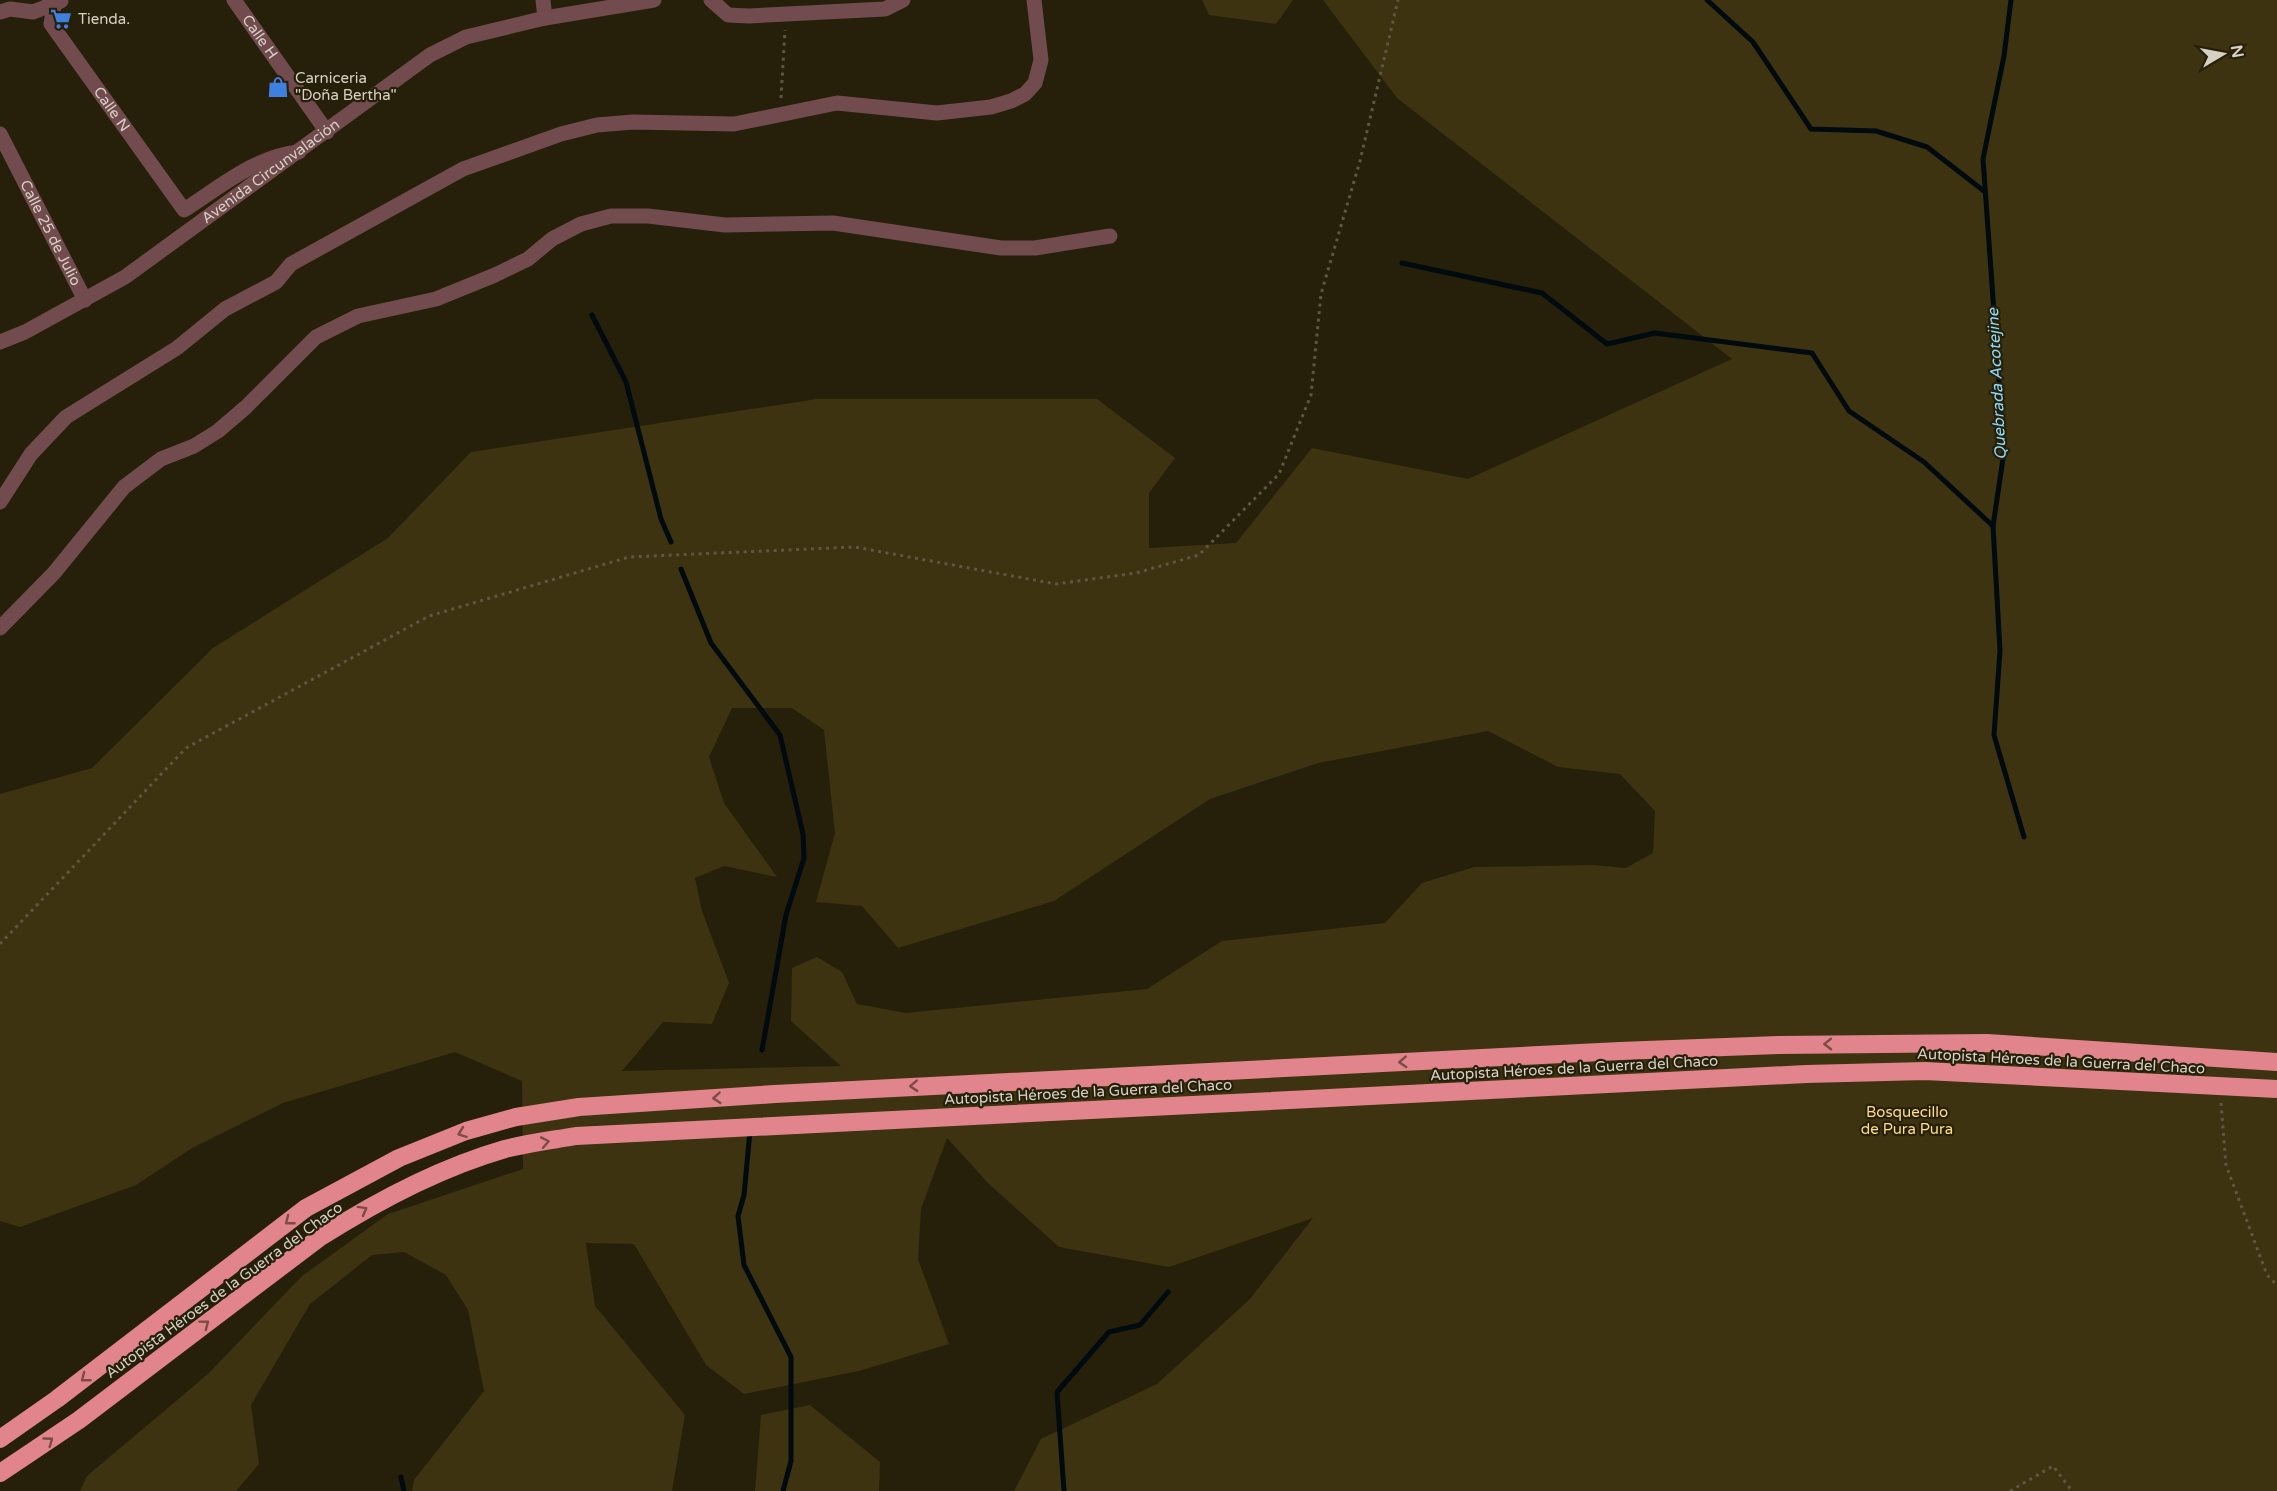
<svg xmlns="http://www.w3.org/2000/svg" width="2277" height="1491" font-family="'Varela Round',sans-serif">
  <rect width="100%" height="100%" fill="#261f0a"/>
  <g fill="#3e3310" fill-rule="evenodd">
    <polygon points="1202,0 1293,0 1276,24 1209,15"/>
    <path d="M1323,0H2277V1491H1014L1041,1439L1157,1384L1250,1299L1313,1218L1169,1267L1059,1247L989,1184L947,1138L921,1209L918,1259L949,1344L859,1371L744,1394L706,1365L634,1244L586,1243L595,1306L685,1415L672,1491H412L414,1480L484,1391L468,1310L446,1275L404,1252L372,1255L310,1304L251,1405L259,1464L236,1491H80L87,1476L208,1374L302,1276L388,1214L523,1169L522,1081L455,1052L283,1103L192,1148L136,1185L20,1227L0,1221V794L92,768L213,648L388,538L471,452L817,399H1097L1175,458L1149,493V548L1236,543L1312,448L1468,479L1732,359L1397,98ZM732,708H792L824,730L835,833L816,902L862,906L898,948L1054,901L1210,799L1318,763L1488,731L1558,767L1620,774L1655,811L1653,853L1626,868L1593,865L1474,867L1422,883L1385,923L1222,941L1147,989L906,1013L857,1004L842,972L817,957L792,968L791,1021L841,1066L622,1071L663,1022L712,1024L729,983L702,911L695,878L724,866L777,877L724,803L709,757Z"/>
    <polygon points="810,1405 880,1462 879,1491 755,1491 761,1415"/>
  </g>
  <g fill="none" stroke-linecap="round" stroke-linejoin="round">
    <g stroke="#010a0f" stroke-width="5">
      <polyline points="1707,0 1753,42 1811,129 1876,131 1927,147 1984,191"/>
      <polyline points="2011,0 2004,56 1983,159 2004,452 1993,526 2000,651 1994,735 2024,837"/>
      <polyline points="1402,263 1542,293 1607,344 1655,333 1812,353 1849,411 1924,462 1993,526"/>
      <polyline points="592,315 626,382 661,519 671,542"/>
      <polyline points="681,569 711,643 780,735 803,834 804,858 786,915 762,1050"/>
      <polyline points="750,1131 744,1195 738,1216 744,1265 791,1357 791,1461 783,1491"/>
      <polyline points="401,1477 404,1491"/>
      <polyline points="1064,1491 1057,1392 1109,1332 1140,1325 1168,1292"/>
    </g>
    <g stroke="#5d5744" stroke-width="3" stroke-dasharray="3 4.5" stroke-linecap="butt">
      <polyline points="781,98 785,30"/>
      <polyline points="0,944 186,748 429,616 629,557 855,547 1056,584 1136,573 1199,555 1279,474 1311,395 1321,294 1360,161 1398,0"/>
      <polyline points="2221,1103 2226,1165 2267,1275 2277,1285"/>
      <polyline points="2010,1491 2053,1466 2072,1491"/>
    </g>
    <g stroke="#714b4d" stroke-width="15">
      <path id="s1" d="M55,0L51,24L184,210C220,187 256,156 299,152"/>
      <path id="s2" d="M234,0L327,132"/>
      <polyline points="543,0 545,18"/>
      <polyline points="711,0 728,15 749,16 885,9 903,0"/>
      <polyline points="0,12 10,9 33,12 61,1"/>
      <path id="s3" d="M0,134L85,300"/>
      <path id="s4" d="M0,342L25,332L125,277L430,55L466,37L545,18L654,0"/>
      <polyline points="0,502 31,454 66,417 177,348 225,309 276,282 291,264 463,169 561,134 597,125 633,122 734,124 837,103 937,113 991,107 1011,101 1025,94 1035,83 1041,60 1034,0"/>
      <polyline points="0,628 54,573 124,487 161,459 194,446 218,431 246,407 316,337 358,316 436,299 495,275 528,259 552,239 581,224 611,216 648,216 725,225 833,223 1001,248 1035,248 1110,236"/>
    </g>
    <g stroke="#e1848c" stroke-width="18">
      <polyline points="0,1439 57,1399 306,1208 399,1158 466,1131 516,1117 579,1107 775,1094 1620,1051 1778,1045 1987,1043 2277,1062"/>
      <path d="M0,1473L79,1420L319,1238C377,1201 439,1168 505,1149C528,1143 553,1140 576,1136L1806,1074L1925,1071L2277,1089"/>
    </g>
  </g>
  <defs><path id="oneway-chevron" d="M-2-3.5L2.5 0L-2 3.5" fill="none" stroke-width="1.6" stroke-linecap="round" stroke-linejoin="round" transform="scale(1.5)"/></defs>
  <g stroke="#7a4c44">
    <use href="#oneway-chevron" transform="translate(1828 1044) rotate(179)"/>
    <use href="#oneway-chevron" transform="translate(1403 1062) rotate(177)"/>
    <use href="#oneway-chevron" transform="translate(914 1086) rotate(177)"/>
    <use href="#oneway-chevron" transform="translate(717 1098) rotate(176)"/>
    <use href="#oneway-chevron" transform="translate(462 1133) rotate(160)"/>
    <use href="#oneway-chevron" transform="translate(545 1142) rotate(-11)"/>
    <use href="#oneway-chevron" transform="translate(363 1210) rotate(-29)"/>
    <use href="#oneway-chevron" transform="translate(289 1221) rotate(142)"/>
    <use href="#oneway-chevron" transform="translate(205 1324) rotate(-37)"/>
    <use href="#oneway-chevron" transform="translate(85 1378) rotate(142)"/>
    <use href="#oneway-chevron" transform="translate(49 1441) rotate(-36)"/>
  </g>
  <defs>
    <symbol id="supermarket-bare" viewBox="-9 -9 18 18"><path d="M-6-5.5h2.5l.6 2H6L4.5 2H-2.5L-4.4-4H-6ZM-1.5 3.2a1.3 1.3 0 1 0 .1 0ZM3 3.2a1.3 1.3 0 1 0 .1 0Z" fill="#3f7fe0" stroke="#261f0a" stroke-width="2.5" paint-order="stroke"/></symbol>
    <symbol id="shop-bare" viewBox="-9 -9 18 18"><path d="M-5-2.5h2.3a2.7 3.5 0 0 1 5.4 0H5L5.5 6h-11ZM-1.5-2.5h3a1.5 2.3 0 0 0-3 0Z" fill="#3f7fe0" stroke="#261f0a" stroke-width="2.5" paint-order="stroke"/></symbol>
  </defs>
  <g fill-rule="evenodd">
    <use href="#supermarket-bare" x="46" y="4" width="30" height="30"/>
    <use href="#shop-bare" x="263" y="72" width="30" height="30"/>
  </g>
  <g text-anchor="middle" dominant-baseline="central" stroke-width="4.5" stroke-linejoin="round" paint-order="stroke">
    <g font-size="15" fill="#d6d1c4" stroke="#261f0a" text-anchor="start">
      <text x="78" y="19">Tienda.</text>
      <text x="295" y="78">Carniceria<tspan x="295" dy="17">"Doña Bertha"</tspan></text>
    </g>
    <g font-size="15" fill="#d6d1c4" stroke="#261f0a">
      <text stroke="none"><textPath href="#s2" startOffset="45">Calle H</textPath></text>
      <text stroke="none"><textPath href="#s1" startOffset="129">Calle N</textPath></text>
      <text stroke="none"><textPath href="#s4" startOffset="321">Avenida Circunvalación</textPath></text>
      <text stroke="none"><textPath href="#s3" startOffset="111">Calle 25 de Julio</textPath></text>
      <text transform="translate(2061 1061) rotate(3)">Autopista Héroes de la Guerra del Chaco</text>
      <text transform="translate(1574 1068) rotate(-3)">Autopista Héroes de la Guerra del Chaco</text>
      <text transform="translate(1088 1092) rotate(-3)">Autopista Héroes de la Guerra del Chaco</text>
      <text transform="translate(224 1290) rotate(-36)">Autopista Héroes de la Guerra del Chaco</text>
    </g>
    <g font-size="15" fill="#fdde83" stroke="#261f0a">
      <text x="1907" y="1112">Bosquecillo<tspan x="1907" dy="17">de Pura Pura</tspan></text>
    </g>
    <g font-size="16" font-style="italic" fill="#8ddaf8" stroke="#261f0a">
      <text transform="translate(1997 384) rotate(-93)">Quebrada Acotejine</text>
    </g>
  </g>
  <g transform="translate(2223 54) rotate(80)" stroke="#261f0a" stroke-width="4.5" paint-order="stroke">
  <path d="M0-4.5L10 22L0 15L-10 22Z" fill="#d6d1c4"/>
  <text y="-9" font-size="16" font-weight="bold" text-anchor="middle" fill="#d6d1c4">N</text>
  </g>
</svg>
